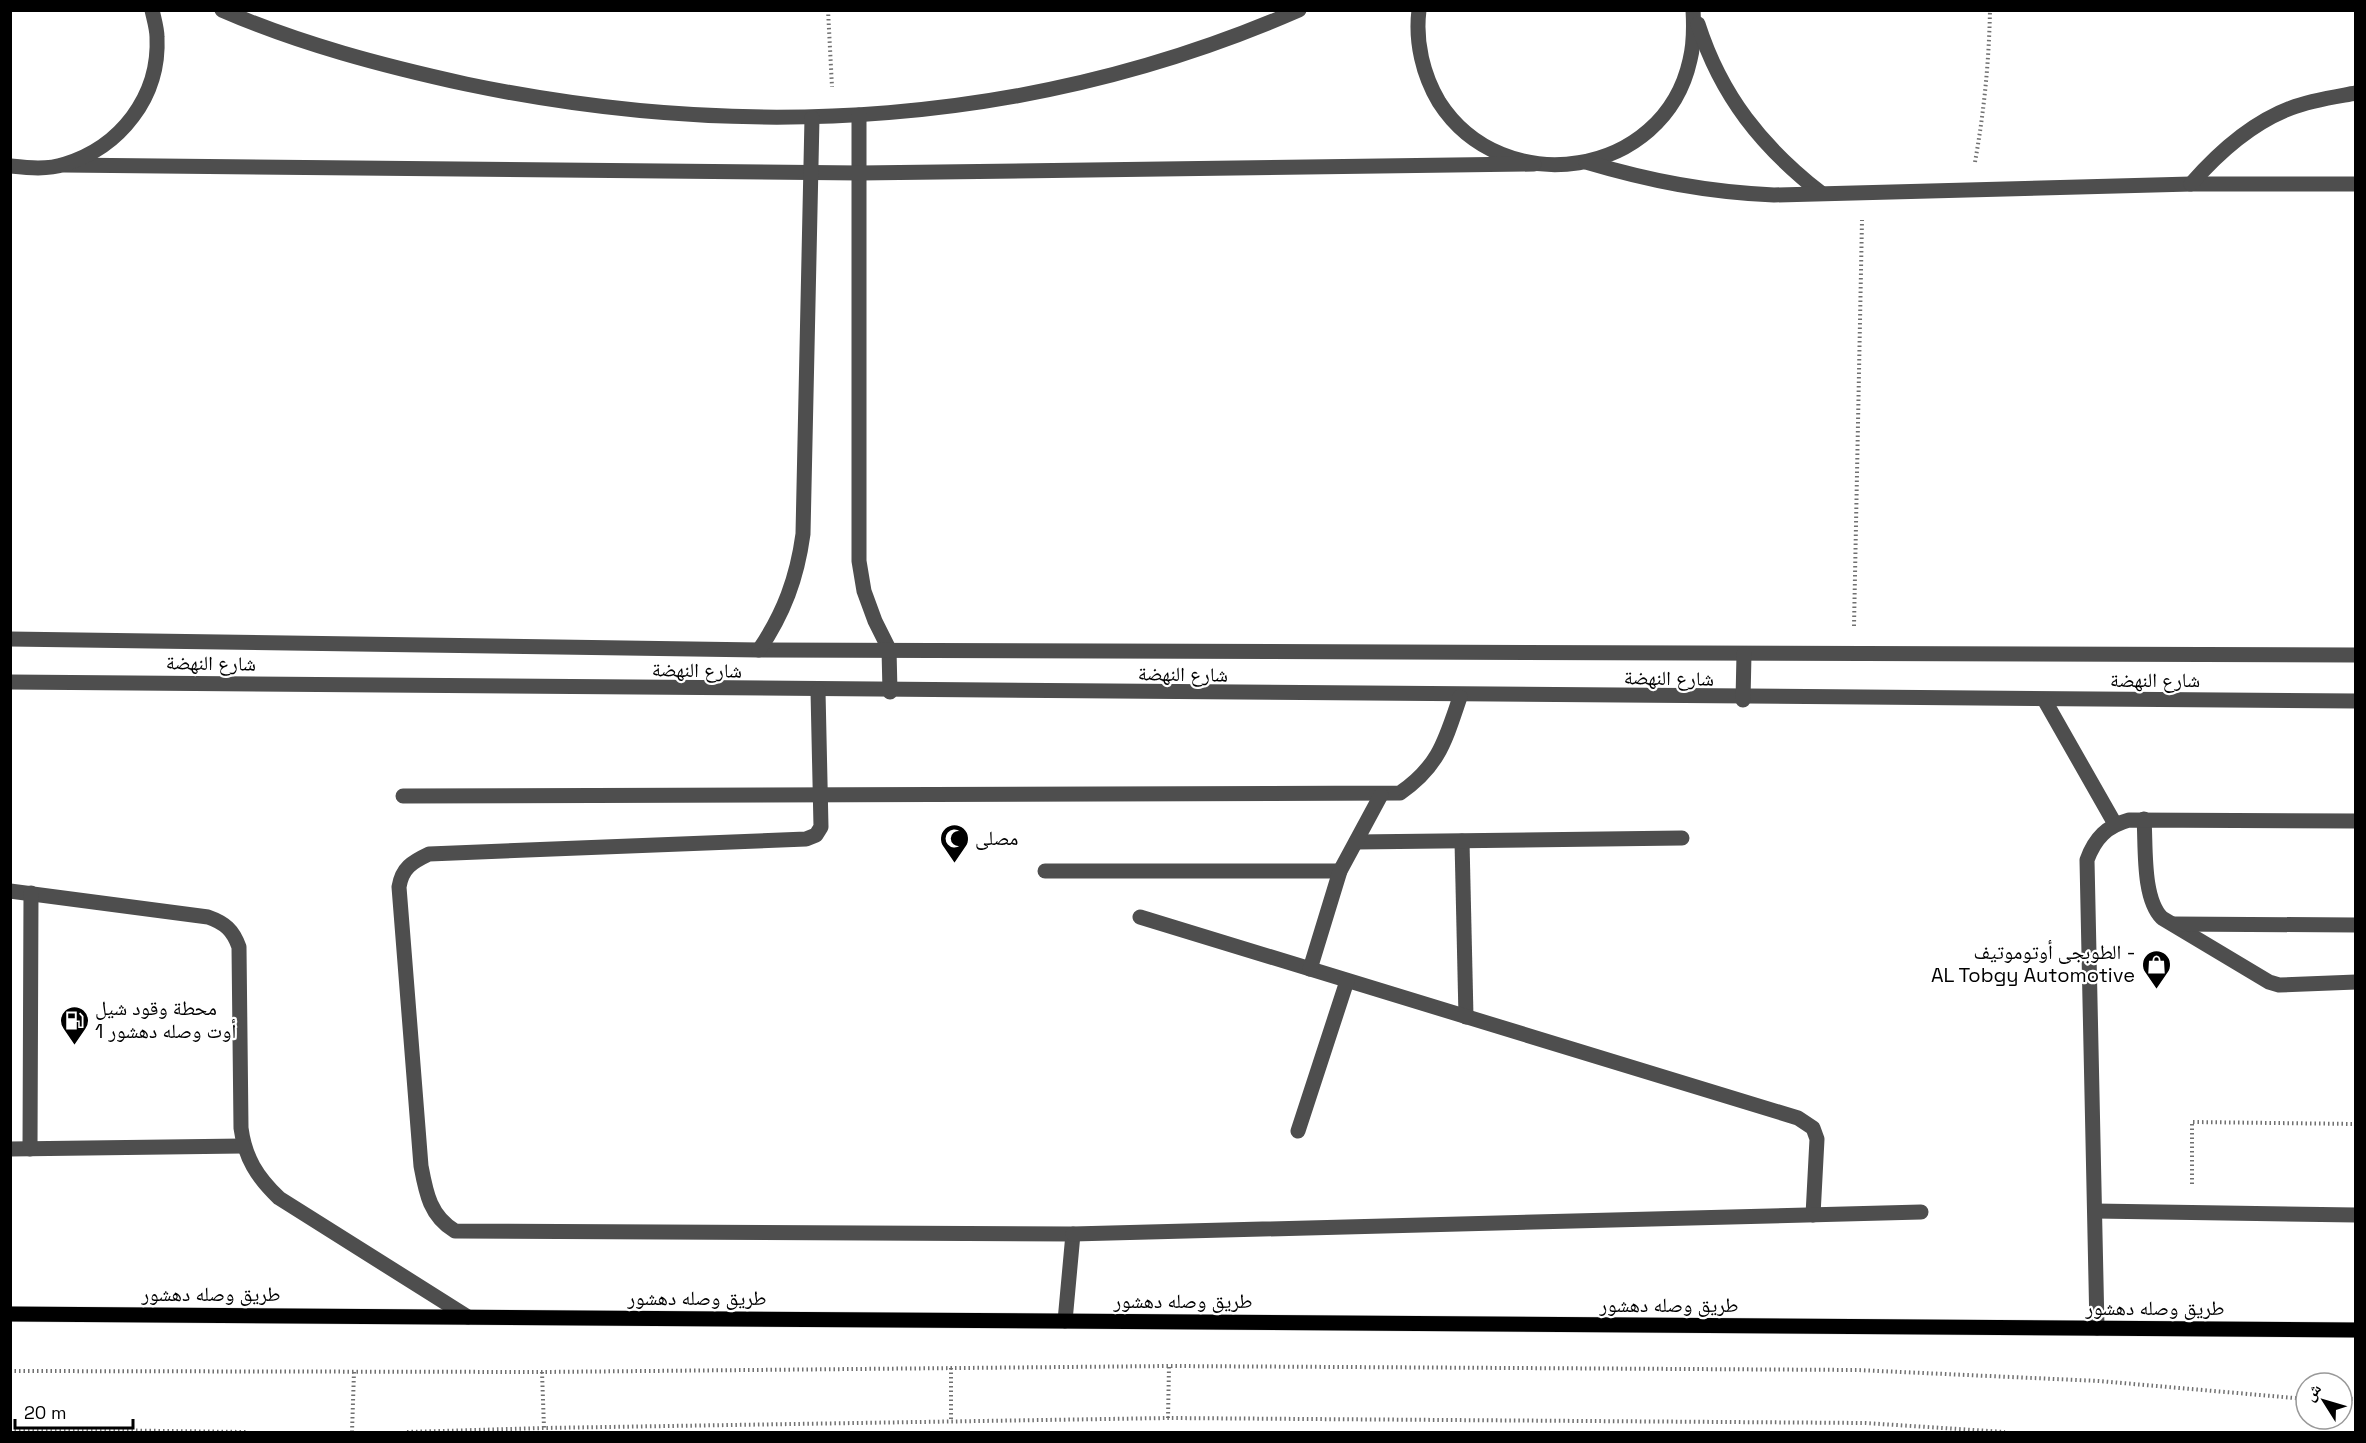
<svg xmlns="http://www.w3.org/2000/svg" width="2366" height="1443" font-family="'Space Grotesk','Noto Naskh Arabic',sans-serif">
  <rect width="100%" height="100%" fill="#fff"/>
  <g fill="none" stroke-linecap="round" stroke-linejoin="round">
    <defs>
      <polyline id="major" points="10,1314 2356,1330"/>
    </defs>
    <use href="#major" stroke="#dbdbdb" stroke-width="16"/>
    <g stroke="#707070" stroke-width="4" stroke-dasharray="1.5 3" stroke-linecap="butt">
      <polyline points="828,10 832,87"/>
      <path d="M1975,162C1984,112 1989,62 1990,10"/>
      <polyline points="1854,626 1862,220"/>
      <polyline points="2192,1184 2192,1122 2356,1124"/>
      <polyline points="951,1368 951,1422"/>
      <polyline points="10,1371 542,1372 1169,1366 1857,1370 2099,1381 2306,1399"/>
      <polyline points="542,1372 544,1428"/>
      <polyline points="2342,1399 2356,1399"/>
      <polyline points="1168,1418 1169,1366"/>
      <polyline points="10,1429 246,1432"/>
      <polyline points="352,1432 354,1372"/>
      <polyline points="407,1432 544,1428 1168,1418 1865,1423 2005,1432"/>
    </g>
    <g stroke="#4e4e4e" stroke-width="15">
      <path d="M222,10C300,44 384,66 466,84C748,143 1033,126 1299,10"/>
      <path d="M1419,10C1415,42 1423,75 1439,102C1503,202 1664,178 1690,60C1694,44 1694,27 1693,10"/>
      <path d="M1698,24C1721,96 1762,147 1821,193"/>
      <polyline points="859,115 859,561 864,591 875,621 889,649 890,692"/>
      <path d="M1586,162C1650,181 1707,192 1774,195L2191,184H2356"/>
      <polyline points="64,165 860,173 1534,164"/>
      <path d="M10,166C29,168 47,170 65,164C120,147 160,97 157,37C157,29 154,19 152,10"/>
      <path d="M2191,184C2219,152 2251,123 2291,108C2311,100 2334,97 2356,93"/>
      <polyline points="10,639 759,650 2356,655"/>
      <path d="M759,650C784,613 797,578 803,534L812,118"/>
      <path d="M10,682C792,692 1574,700 2356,701"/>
      <path d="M818,691L821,827L816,835L806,839L429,854C412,862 402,868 399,887L421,1166C426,1193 430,1216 455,1231L1073,1234L1065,1321"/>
      <polyline points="1743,700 1744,654"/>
      <polyline points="2045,701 2115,824"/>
      <path d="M403,796L1400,793C1439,766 1445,741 1460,697"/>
      <path d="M2144,819C2146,846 2142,898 2162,918L2269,982L2279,985L2356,982"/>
      <polyline points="1462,841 1466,1017"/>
      <polyline points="1356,842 1682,838"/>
      <polyline points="1045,871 1340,871"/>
      <path d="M10,891L208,917C225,923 233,930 239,947L241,1128C245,1158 257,1177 279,1198L468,1317"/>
      <polyline points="1140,917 1798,1118 1813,1128 1817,1139 1813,1215"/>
      <polyline points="2173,924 2356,925"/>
      <polyline points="1310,969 1340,871 1381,795"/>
      <polyline points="1298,1131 1347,981"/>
      <polyline points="10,1149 243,1146"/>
      <polyline points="30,1149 31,893"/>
      <polyline points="2095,1211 2356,1215"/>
      <polyline points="1073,1234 1921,1212"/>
      <path d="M2097,1328L2087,860C2095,838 2107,826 2129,820L2356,821"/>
    </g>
    <use href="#major" stroke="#000" stroke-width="15"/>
  </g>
  <defs>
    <symbol id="mosque-pin" viewBox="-11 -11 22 30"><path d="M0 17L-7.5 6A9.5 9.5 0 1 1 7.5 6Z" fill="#000" stroke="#fff"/><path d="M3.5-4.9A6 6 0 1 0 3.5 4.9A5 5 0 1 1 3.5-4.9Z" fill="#fff"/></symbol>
    <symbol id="shop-pin" viewBox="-11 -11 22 30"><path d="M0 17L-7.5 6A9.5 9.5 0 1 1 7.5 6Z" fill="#000" stroke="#fff"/><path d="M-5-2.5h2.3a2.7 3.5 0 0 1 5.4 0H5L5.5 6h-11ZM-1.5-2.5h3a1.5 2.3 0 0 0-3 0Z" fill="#fff"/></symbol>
    <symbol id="fuel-pin" viewBox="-11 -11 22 30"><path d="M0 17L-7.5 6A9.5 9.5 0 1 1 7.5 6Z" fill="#000" stroke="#fff"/><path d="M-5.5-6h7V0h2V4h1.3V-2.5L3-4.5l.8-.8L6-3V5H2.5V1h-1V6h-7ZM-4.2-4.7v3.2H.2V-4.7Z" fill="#fff"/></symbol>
  </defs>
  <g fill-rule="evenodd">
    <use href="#mosque-pin" x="938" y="822" width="33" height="45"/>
    <use href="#shop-pin" x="2140" y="948" width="33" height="45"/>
    <use href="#fuel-pin" x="58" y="1004" width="33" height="45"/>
  </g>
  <g text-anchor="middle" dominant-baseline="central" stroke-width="4.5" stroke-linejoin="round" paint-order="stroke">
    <g font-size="20" fill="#000" stroke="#fff">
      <text transform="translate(211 663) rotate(1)">شارع النهضة</text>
      <text transform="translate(697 670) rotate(1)">شارع النهضة</text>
      <text transform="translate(1183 674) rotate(1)">شارع النهضة</text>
      <text transform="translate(1669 678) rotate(1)">شارع النهضة</text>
      <text x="2155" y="680">شارع النهضة</text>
      <text x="211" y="1294">طريق وصله دهشور</text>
      <text x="697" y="1298">طريق وصله دهشور</text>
      <text x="1183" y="1301">طريق وصله دهشور</text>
      <text x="1669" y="1305">طريق وصله دهشور</text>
      <text x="2155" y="1308">طريق وصله دهشور</text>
    </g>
    <g font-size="20" fill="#000" stroke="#fff" text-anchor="start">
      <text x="975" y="838">مصلى</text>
      <text x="2135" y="952" text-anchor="end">الطوبجى أوتوموتيف -<tspan x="2135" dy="23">AL Tobgy Automotive</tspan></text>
      <text x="95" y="1008">محطة وقود شيل<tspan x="95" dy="23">أوت وصله دهشور 1</tspan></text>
    </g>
  </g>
  <rect width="2366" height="1443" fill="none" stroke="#000000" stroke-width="24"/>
  <g transform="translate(2324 1401) rotate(307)"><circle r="28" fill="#ffffff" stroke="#999999" stroke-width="1.5"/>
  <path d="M0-4.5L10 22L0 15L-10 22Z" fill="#000000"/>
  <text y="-9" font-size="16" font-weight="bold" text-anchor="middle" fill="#000000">ش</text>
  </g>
  <path d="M15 1419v9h118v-9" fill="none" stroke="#000000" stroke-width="3"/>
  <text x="24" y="1419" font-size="18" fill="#000000" stroke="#ffffff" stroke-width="4.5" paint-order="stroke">20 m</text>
</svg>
